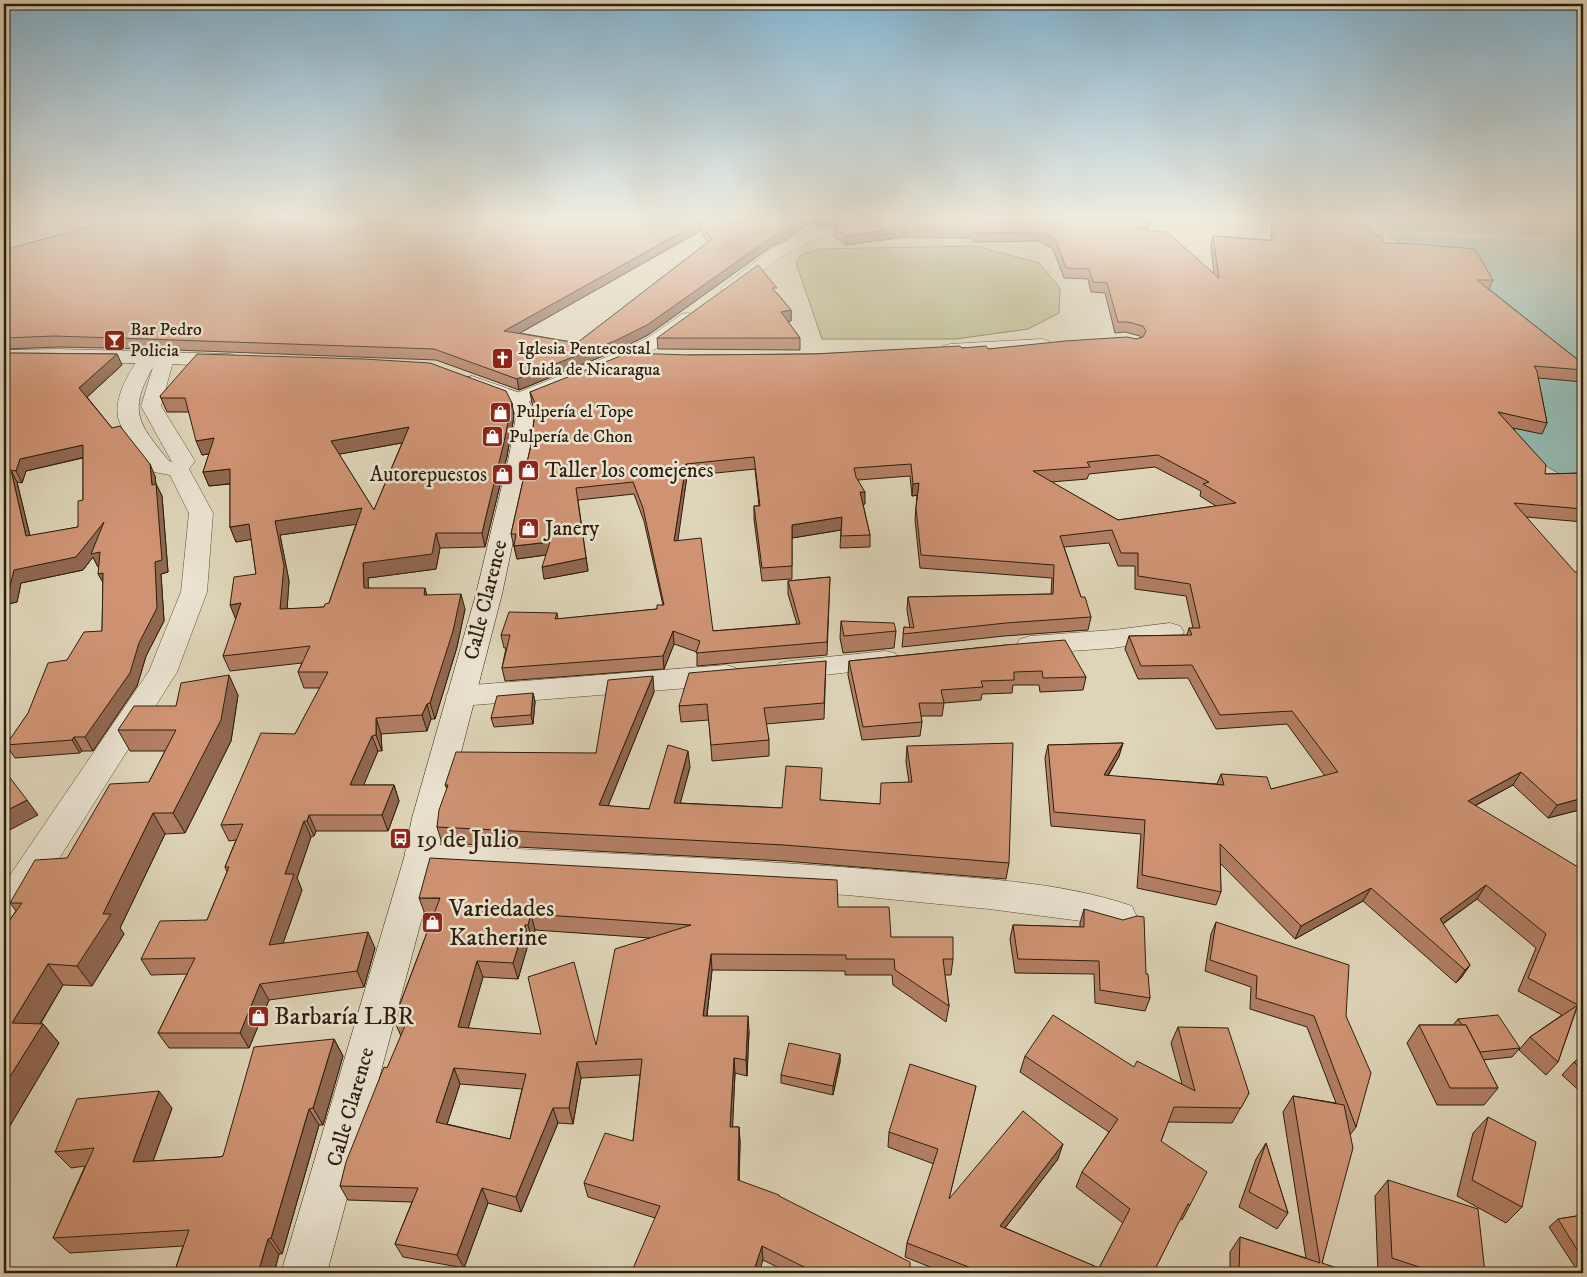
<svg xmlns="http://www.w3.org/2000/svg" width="1587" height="1277" font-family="'IM FELL DW Pica',serif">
  <rect width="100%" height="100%" fill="#ded4b8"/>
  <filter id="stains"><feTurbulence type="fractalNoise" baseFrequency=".004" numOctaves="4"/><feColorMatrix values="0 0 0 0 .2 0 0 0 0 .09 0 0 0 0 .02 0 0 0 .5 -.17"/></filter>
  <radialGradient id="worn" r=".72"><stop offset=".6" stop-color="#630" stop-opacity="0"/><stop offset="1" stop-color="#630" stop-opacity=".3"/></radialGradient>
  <polygon fill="#b9bb8a" stroke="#736c4a" points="976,246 1039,263 1060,288 1059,313 1028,329 956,339 822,339 796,263 801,255 819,249"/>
  <polygon fill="#93b8b0" stroke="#6a7a6e" points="1372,220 1583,220 1583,488 1533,458 1505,431 1484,315"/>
  <polygon fill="#ded4b8" points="1381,229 1543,238 1547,241 1385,233"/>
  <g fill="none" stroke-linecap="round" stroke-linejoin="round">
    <defs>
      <g id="street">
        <polygon points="861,220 877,220 878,222 876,225 819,238 785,254 735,292 723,292 721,288 773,248 809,231"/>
        <polygon points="688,313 694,314 697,318 694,322 663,345 633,360 526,403 519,405 512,403 509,399 512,395 619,352 649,337 682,314"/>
        <polygon points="1042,339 1049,341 1051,345 1049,349 950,356 943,354 941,350 943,346 950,344"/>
        <path d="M150,351L158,355L165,352L172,354L174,358L161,406L195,461L189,469L213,513L207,592L177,672L43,884L17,923L4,927V884L149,671L181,592L189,513L170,475L154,472C143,457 122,434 118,417C114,396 131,368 143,353ZM153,367L141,406L172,462L169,461C139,424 127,412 153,367Z"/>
        <polygon points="1170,623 1180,626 1184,632 1180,638 1113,648 1030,654 1020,651 1016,645 1020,639 1030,636 1113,630"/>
        <polygon points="885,651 895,653 899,660 895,667 789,679 779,677 775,670 779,663 789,661"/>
        <polygon points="726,665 736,668 740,675 736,682 726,685 461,706 451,703 446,696 451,689 461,686"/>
        <path d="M421,844C582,853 744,858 904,872C980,879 1059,881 1132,906L1137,917L1132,928L1119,932L1081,921L989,909L847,895L421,872L409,868L404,858L409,848Z"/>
      </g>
      <g id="secondary">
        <polygon points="59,349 230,354 237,356 239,360 237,364 230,366 59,361 4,362 4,350"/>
        <polygon points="472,376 526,395 536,416 531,456 502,594 444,818 438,858 327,1273 281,1273 404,858 412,818 476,594 509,456 516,416 510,403 465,386 462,382 465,378"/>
      </g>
    </defs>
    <use href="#street" stroke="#594c36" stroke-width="1"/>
    <use href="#secondary" stroke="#2d1e0b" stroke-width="1"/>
    <use href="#street" fill="#eae3d1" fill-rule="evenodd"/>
    <use href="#secondary" fill="#eae3d1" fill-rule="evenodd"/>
  </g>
  <g fill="#b27e64" stroke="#2d1e0b" fill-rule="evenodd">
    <path d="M114,220H855L819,227L811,221L784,241L772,246L648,335L618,350L519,390L436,360L149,349L59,347L4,349V250ZM700,231L708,242L577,343L520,333Z"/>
    <path d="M869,220H1151L1150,227L1146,230L1214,274L1211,245L1213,236L1271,240L1272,220H1358L1383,243L1493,280L1489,289L1583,364V382L1538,378L1547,423L1542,434L1513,428L1545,474L1583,473V522L1526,517L1583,809L1548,818L1513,785L1475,806L1583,894V999L1581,996L1558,1062L1546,1075L1519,1050L1530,1037L1562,1015L1518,991L1536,948L1477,899L1443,924L1470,965L1461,978L1456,983L1363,901L1295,939L1220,863L1221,892L1216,905L1137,888L1141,834L1051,826L1045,758L1048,745L1123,743L1119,756L1108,776L1217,784L1221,774L1271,789L1325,776L1287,724L1216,729L1188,678L1138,679L1125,649L1129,636L1187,635L1189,628H1193L1186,596L1135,589V566H1118L1109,543L1064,547L1081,597L1091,617L1088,630L1004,636L902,647L904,627L910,628L907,610L908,597L1051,594L1052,578L920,568L915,520L917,495L912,496L910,476L858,480L865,504H863L870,535V547L840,548L841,530L792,538V579L762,581L754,519V506H759L755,469L687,476L677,541L713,631L797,624L788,594V581L830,577L827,655L697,666V652L674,644L664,669L505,681L502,668L506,648H504L501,635L557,613L558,619L657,609L663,605L644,521L634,494L578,500L588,571L544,579L546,555L517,559L511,534L531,445L535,410L532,403L530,392L689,355L814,354L962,348L988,349L1136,339L1141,338L1140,336L1125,332L1115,333L1105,293L1091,292L1088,279L1064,278L1053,249L1039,241L974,242L972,238L904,237L846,245L834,237V227ZM1155,467L1201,491L1200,496L1216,506L1118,520L1051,482L1087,479L1089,474Z"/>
    <polygon points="777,293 791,310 791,321 788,322 800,338 800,350 658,349 657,338"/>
    <path d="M4,353L117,354L122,365L87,397L112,428L155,476L156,484L162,496L168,572L161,574L164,621L146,656L137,686L93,751H82L80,753L15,758L6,745L67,660L102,631L103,582L99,566L98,567L93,557L83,570L21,583L17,602L4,605ZM83,458V500L78,527L30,536L17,482L22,483L26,471Z"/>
    <path d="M160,396L514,416L507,456L485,547L440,548L436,569L368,578V588L427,595L465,609L457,647L435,719H431L427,731L381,734L382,751H378L363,785H394L399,801L388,831H316L314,836L311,837L297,878L302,890L283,943L375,948L364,987L269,1000L249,1048H169L158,1033L187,974L151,975L141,959L207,920L227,872L225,867L236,840L229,841L221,825L295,734L320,688H304L298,672L302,663L230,671L223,656L256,574L251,539L236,542L230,527V484L209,486L203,472L209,454L202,455L189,412H167ZM402,443L374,510L339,454ZM356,524L329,603L324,607L287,609L289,581L280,535Z"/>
    <polygon points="841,621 896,631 894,648 843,653 840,638"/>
    <polygon points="1006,645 1086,677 1083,690 1040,692 1039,685 1013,685 1012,693 982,694 981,700 944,703 942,716 921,716 922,722 920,736 862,740 848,675 849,661"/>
    <polygon points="826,661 824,719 766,724 769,740 769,756 712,761 709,720 681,722 679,706"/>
    <polygon points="654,692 608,806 649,809 690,767 680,803 782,808 821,800 879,804 909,782 906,762 907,746 1009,863 1006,879 784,861 442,843 437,827 447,789 445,785 596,753"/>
    <polygon points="533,693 535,702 533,724 494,727 491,718"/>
    <polygon points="238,695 231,741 185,833 165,834 120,928 124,934 92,986 63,985 41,1023 43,1024 59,1043 5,1134 4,1134 4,928 16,911 10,903 67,858 149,782 165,751 130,751 118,730 176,706"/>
    <path d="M419,898L838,907L891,937L953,959L951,975H945L949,1006L946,1022L893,985L892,975H845V971L712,970L707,1016L749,1031L747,1076L735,1073L732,1127H739L740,1142L739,1181L779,1197L910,1273H789L763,1260L655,1218L588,1197L584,1183L633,1141L640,1075L581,1078L573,1124L558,1123L521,1212L488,1203L464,1268L403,1257L395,1244L412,1202L348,1200L340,1186L401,1036L394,1020L434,914H425ZM535,930L650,938L596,1045L468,1028L483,977L518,979L529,941H532ZM460,1084L522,1089L510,1139L447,1124Z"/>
    <polygon points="1084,909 1146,974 1150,998 1145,1011 1095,1003 1094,974 1015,973 1010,939 1013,925 1080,927 1080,923"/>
    <polygon points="1216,922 1346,1016 1356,1127 1350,1135 1322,1263 1337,1273 1230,1273 1230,1252 1240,1237 1306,1258 1283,1112 1293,1096 1336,1103 1307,1027 1250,1009 1251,987 1205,971 1211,934"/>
    <polygon points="1458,1019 1520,1048 1512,1057 1483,1060 1498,1088 1484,1105 1437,1105 1407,1043 1419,1025 1453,1025"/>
    <polygon points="1178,1027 1249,1093 1232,1123 1168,1122 1161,1141 1190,1205 1182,1220 1180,1219 1153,1273 945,1273 905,1257 907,1243 934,1164 888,1147 889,1132 976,1086 949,1199 1058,1159 1005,1228 1099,1268 1123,1223 1076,1187 1082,1172 1109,1132 1020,1072 1025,1056 1134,1067 1182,1084 1171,1043"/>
    <polygon points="334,1039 343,1056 323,1125 319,1125 282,1254 279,1254 274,1273 174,1273 183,1246 70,1253 53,1238 85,1166 71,1168 55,1152 172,1108 153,1161 220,1157 223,1156"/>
    <polygon points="840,1054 840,1062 833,1095 781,1083 781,1075"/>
    <polygon points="1583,1056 1583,1094 1562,1075 1574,1062"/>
    <polygon points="1488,1117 1522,1207 1506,1223 1457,1196 1473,1133"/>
    <polygon points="1266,1143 1288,1213 1277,1229 1239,1207 1256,1159"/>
    <polygon points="1388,1180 1485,1273 1378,1273 1375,1196"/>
    <polygon points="1583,1215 1583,1273 1579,1273 1549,1227 1558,1219"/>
  </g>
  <g fill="#916751" stroke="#2d1e0b">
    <polygon points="801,220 811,220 811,221 784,241 772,246 648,335 618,350 519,390 517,379 772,237"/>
    <polygon points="819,220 855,220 819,227"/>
    <polygon points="1149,220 1151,220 1150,227 1136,239 1137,229"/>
    <polygon points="700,222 700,231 506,341 504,331"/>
    <polygon points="904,227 904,237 846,245 846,236"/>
    <polygon points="5,233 10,242 4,246 4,234"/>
    <polygon points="791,310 791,321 781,323 781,312"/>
    <polygon points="117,354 122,365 85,399 79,388"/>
    <polygon points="512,403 514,416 507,456 485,547 482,533"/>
    <polygon points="409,427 412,441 335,455 331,441"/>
    <polygon points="214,438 219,452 202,455 196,441"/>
    <polygon points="83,445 89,456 26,471 22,483 16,471 20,459"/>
    <polygon points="150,464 155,476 157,497 152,485"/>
    <polygon points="686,464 687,476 676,554 674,541"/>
    <polygon points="230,469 235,483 209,486 203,472"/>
    <polygon points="11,470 17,482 33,549 26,536"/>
    <polygon points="919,483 918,495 912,496 913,484"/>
    <polygon points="156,484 162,496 168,572 161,574 164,621 146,656 137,686 93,751 85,737 155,562"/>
    <polygon points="860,492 865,492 865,504 859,505"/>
    <polygon points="362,508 366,523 280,535 289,581 286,624 280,609 275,521"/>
    <polygon points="842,517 841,530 792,538 792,525"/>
    <polygon points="104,522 100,552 107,565 98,567 93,557 83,570 21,583 17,602 4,605 4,591 14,570"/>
    <polygon points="249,524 254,539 236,542 230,527"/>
    <polygon points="436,533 440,548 436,569 368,578 369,603 364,588 363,563"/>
    <polygon points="550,542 552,554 517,559 514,546"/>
    <polygon points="586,558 588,571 544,579 542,567"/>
    <polygon points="103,573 105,586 98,574"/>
    <polygon points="425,588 429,603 424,595"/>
    <polygon points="461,594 465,609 457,647 435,719 430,703"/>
    <polygon points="241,603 236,620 230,605"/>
    <polygon points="673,631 674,644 664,669 663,656"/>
    <polygon points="4,643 10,654 4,663"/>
    <polygon points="229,675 238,695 231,741 185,833 173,813"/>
    <polygon points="653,676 654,692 602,821 599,805"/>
    <polygon points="533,693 535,702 533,724 531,715"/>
    <polygon points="427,704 431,719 427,731 422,715"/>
    <polygon points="376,718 381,734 382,751 376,735"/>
    <polygon points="372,736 378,751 357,801 350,785"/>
    <polygon points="74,737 82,751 80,753 72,740"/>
    <polygon points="1123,743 1119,756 1100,789 1104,775"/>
    <polygon points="688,751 690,767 676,819 674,803"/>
    <polygon points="1521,772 1513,785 1459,814 1468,801"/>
    <polygon points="394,785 399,801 388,831 382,815"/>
    <polygon points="1583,798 1583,809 1548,818 1557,805"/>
    <polygon points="27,800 38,815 4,833 4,812"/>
    <polygon points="153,813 165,834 120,928 124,934 92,986 77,966"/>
    <polygon points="309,815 316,831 314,836 307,821"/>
    <polygon points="304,821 311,837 297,878 302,890 277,960 269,945 285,874"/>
    <polygon points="1486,885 1477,899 1431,932 1440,919"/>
    <polygon points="1371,888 1363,901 1295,939 1301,926"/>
    <polygon points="531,914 535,930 532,941 528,925"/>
    <polygon points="525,925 529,941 518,979 513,963"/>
    <polygon points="368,932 375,948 364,987 357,971"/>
    <polygon points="711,954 712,970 705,1031 703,1016"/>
    <polygon points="477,961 483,977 464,1043 458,1027"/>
    <polygon points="48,964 63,985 29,1042 12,1023"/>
    <polygon points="1470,965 1461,978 1456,983 1465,970"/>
    <polygon points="260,984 269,1000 249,1048 240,1033"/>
    <polygon points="748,1016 749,1031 747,1076 746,1060"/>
    <polygon points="43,1024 59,1043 5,1134 4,1133 4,1086"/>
    <polygon points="334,1039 343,1056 323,1125 313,1108"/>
    <polygon points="840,1054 840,1062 833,1095 833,1086"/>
    <polygon points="734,1058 735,1073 732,1142 730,1127"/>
    <polygon points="577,1062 581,1078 573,1124 569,1108"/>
    <polygon points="454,1068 460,1084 443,1137 436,1122"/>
    <polygon points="159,1091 172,1108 147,1178 133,1162"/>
    <polygon points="553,1108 558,1123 521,1212 516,1197"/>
    <polygon points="309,1109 319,1125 282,1254 271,1238"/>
    <polygon points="739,1127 740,1142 739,1195 738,1180"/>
    <polygon points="1063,1144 1058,1159 995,1241 1000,1226"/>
    <polygon points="482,1188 488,1203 464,1268 457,1255"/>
    <polygon points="268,1239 279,1254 274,1273 258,1273"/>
    <polygon points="762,1246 763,1260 759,1273 753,1273"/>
  </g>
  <g fill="#cf9374" stroke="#2d1e0b" fill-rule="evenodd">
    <path d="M114,220H801L784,231L772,237L647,325L617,340L517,379L434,349L145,339L54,336L4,338V250ZM700,222L712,239L577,343L504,331Z"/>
    <path d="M869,220H1149L1137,229L1167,232L1219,278L1213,236L1274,241V220H1358L1375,235L1382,236L1383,243L1417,244L1475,249L1493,280H1477L1583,364V370L1534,366L1537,371L1547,423L1498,412L1546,465L1545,474L1583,473V509L1514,503L1575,572H1583V798L1557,805L1521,772L1468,801L1583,870V892L1582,893L1583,894V989L1558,1062L1530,1037L1578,1005L1528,978L1546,934L1486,885L1440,919L1470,965L1465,970L1371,888L1301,926L1220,844L1221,892L1142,875L1145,820L1054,812L1048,745L1123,743L1104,775L1224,785L1221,774L1267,777L1271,789L1338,772L1292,711L1220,715L1192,665L1141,666L1129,636L1192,635L1189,628H1200L1190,584L1138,576V553H1121L1112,530L1060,536L1081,597H1085L1091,617L1006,623L903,634L904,627L914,628L908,597L1053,594L1054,565L921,555L916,508L919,483L913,484L911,464L854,468L856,477L865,492H860L870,535L841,536L842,517L792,525V566L762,568L754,506H760L754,457L686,464L674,541L701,538L713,631L800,624L788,581L830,577L827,642L696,653L700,641L673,631L663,656L502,668L510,635H501L509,612L557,613L555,619L657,609V605H664L643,508L633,482L576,488L586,558L542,567L550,542L514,546L516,534H511L531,445L536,405L530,392L628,353L689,355L814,354L960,346L962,348L986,346L988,349L1065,341L1127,337L1136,339L1143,337L1146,331L1143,326L1128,322H1118L1107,283L1093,282L1089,269L1066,268L1055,239L1041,232L975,233L973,229L904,227L846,236L834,227ZM1158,455L1209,482L1203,484L1236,503L1118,520L1033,471L1090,467L1087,462Z"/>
    <polygon points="758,265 777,288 772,288 791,310 781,312 800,338 657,338"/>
    <path d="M4,353L117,354L79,388L112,428L120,426L150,464L152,485L156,484L162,560L155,562L157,608L139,643L130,673L85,737H74L72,740L6,745L28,713L48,663L67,660L84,632L102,631L103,573L98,574L100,552L91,554L104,522L76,557L14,570L9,590L4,591ZM83,445V500L78,501V527L26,536L11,470L16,471L20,459Z"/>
    <path d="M197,354L364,359L430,363L506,391L512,403L504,442L482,533H436L432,554L363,563L364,588H425L424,595L461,594L453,631L430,703L427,704L422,715L376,718V735L372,736L350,785H394L382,815H309L307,821H304L285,874H294L269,945L368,932L357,971L260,984L240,1033H158L195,958L141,959L160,921L207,920L229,867H225L243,824L221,825L261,733L295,734L328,672H298L310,646L223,656L241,603L230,605L234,577L256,574L249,524L230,527V469L203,472L214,438L196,441L185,398H161L160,396ZM409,427L374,510L331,441ZM362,508L329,603L325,604L324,607L280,609L284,566L275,521Z"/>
    <polygon points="841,621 894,623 896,631 844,636"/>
    <polygon points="1065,640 1086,677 1043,678 1042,671 1014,672 1014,680 981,681 983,687 941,690 944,703 919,703 922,722 863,727 849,661 1006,645"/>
    <polygon points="826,661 824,703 764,708 769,740 711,745 707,704 679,706 689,673"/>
    <polygon points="229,675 221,720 173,813 153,813 103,914 111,914 77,966 48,964 12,1023 43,1024 4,1086 4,928 22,903 10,903 35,860 67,858 110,784 149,782 176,730 118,730 134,706 176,706 181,683"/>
    <polygon points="653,676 599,805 649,809 668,745 688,751 674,803 782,808 786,766 822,768 820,800 880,804 881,783 912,782 907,746 1013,743 1009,863 784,845 437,827 439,810 448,785 445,785 456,752 596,753 608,680"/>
    <polygon points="533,693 531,715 491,718 497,696"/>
    <polygon points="4,770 27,800 4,812"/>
    <path d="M430,858L837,880L838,907H889L891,937H953V959H943L949,1006L895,970L894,959H846V955L711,954L703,1016H748L746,1060L734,1058L730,1127H739L738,1180L779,1195V1196L910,1262V1273H816L762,1246L753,1273H631L660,1206L584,1183L605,1133L633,1141L642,1059L577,1062L569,1108H553L516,1197L482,1188L457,1255L395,1244L418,1188L340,1186L346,1162L384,1067L387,1068L407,1021L394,1020L440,898H419ZM531,914L691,925L615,949L596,1045L574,962L528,977L541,1034L458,1027L477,961L513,963L525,925H528ZM454,1068L526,1074L510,1139L436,1122Z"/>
    <polygon points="1084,909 1123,920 1137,916 1144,917 1146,974 1148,974 1150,998 1100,990 1099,961 1018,959 1013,925 1084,927"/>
    <polygon points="1216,922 1349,965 1346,1016 1371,1073 1356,1127 1314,1016 1256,998 1257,976 1210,960"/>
    <polygon points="1053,1015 1134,1067 1137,1061 1195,1091 1178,1027 1228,1028 1249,1093 1241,1108 1174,1107 1161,1141 1207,1172 1190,1205 1188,1204 1153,1273 984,1273 907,1243 938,1149 889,1132 910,1064 976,1086 949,1199 1023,1111 1063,1144 1000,1226 1099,1268 1130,1209 1082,1172 1118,1119 1025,1056"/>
    <polygon points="1498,1015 1520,1048 1480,1052 1466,1025 1462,1025 1458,1019"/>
    <polygon points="1419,1025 1466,1025 1498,1088 1450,1088"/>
    <polygon points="334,1039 313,1108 309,1109 271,1238 268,1239 258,1273 174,1273 189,1230 53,1238 94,1148 55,1152 77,1099 159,1091 133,1162 220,1157 223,1156 254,1047"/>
    <polygon points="789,1043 840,1054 833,1086 781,1075"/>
    <polygon points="1583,1056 1583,1071 1574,1062"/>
    <polygon points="1293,1096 1344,1105 1353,1148 1322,1263 1337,1268 1337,1273 1239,1273 1240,1237 1320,1263"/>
    <polygon points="1488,1117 1536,1142 1522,1207 1472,1180"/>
    <polygon points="1266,1143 1288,1213 1249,1192"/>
    <polygon points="1388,1180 1478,1209 1485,1273 1437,1273 1392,1258"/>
    <polygon points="1583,1215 1583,1259 1558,1219"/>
  </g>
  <linearGradient id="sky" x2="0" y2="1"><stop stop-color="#86b6d2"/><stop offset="0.55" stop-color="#f0ecdf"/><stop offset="1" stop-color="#f0ecdf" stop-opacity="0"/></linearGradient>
  <rect width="1587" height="398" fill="url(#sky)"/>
  <defs>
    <symbol id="bar-square" viewBox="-11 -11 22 22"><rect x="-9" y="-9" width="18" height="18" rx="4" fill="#8f2418" stroke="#eae3d1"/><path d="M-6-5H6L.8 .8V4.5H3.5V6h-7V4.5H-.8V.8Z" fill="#fff"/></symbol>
    <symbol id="church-square" viewBox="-11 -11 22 22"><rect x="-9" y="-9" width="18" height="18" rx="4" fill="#8f2418" stroke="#eae3d1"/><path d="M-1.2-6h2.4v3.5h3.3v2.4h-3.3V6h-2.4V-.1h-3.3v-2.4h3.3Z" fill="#fff"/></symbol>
    <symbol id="shop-square" viewBox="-11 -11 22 22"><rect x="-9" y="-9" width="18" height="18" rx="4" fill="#8f2418" stroke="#eae3d1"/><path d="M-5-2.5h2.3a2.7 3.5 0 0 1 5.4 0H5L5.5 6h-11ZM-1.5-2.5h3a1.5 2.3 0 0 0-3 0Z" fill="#fff"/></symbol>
    <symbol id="bus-square" viewBox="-11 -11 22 22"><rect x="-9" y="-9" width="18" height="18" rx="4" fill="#8f2418" stroke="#eae3d1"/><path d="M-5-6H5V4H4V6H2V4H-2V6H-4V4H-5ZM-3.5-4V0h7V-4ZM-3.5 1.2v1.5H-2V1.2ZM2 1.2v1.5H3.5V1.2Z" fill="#fff"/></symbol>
  </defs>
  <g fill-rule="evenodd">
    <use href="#bar-square" x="102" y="328" width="25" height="25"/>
    <use href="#church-square" x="490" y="346" width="25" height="25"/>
    <use href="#shop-square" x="488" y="400" width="25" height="25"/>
    <use href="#shop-square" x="480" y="424" width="25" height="25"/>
    <use href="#shop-square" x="516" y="458" width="25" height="25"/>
    <use href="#shop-square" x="490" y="462" width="25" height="25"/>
    <use href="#shop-square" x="516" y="516" width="25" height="25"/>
    <use href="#bus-square" x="388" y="826" width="25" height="25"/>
    <use href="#shop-square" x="420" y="910" width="25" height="25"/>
    <use href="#shop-square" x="246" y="1004" width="25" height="25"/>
  </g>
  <g text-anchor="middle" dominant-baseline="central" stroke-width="5" stroke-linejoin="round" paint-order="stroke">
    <g font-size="18" fill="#2d1e0b" stroke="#eae3d1" text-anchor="start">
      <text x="130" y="330">Bar Pedro<tspan x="130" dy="21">Policia</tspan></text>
      <text x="518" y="349">Iglesia Pentecostal<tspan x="518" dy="21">Unida de Nicaragua</tspan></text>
      <text x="516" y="412">Pulpería el Tope</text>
      <text x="509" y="437">Pulpería de Chon</text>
    </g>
    <g font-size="21" fill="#2d1e0b" stroke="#eae3d1" text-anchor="start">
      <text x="545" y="471">Taller los comejenes</text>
      <text x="487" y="475" text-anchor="end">Autorepuestos</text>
      <text x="545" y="529">Janery</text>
    </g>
    <g font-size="21" fill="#2d1e0b" stroke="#eae3d1">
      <text transform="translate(486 600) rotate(-76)">Calle Clarence</text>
      <text transform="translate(351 1107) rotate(-74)">Calle Clarence</text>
    </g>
    <g font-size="25" fill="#2d1e0b" stroke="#eae3d1" text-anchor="start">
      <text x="416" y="839">19 de Julio</text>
      <text x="449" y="908">Variedades<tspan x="449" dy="29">Katherine</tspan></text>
      <text x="274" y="1016">Barbaría LBR</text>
    </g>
  </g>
  <rect width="1587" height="1277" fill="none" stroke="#ded4b8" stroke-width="20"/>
  <rect x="5" y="5" width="1577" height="1267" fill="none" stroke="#2d1e0b" stroke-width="2.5"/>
  <rect x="10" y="10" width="1567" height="1257" fill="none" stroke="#2d1e0b"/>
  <rect width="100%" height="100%" filter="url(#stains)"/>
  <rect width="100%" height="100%" fill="url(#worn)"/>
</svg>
